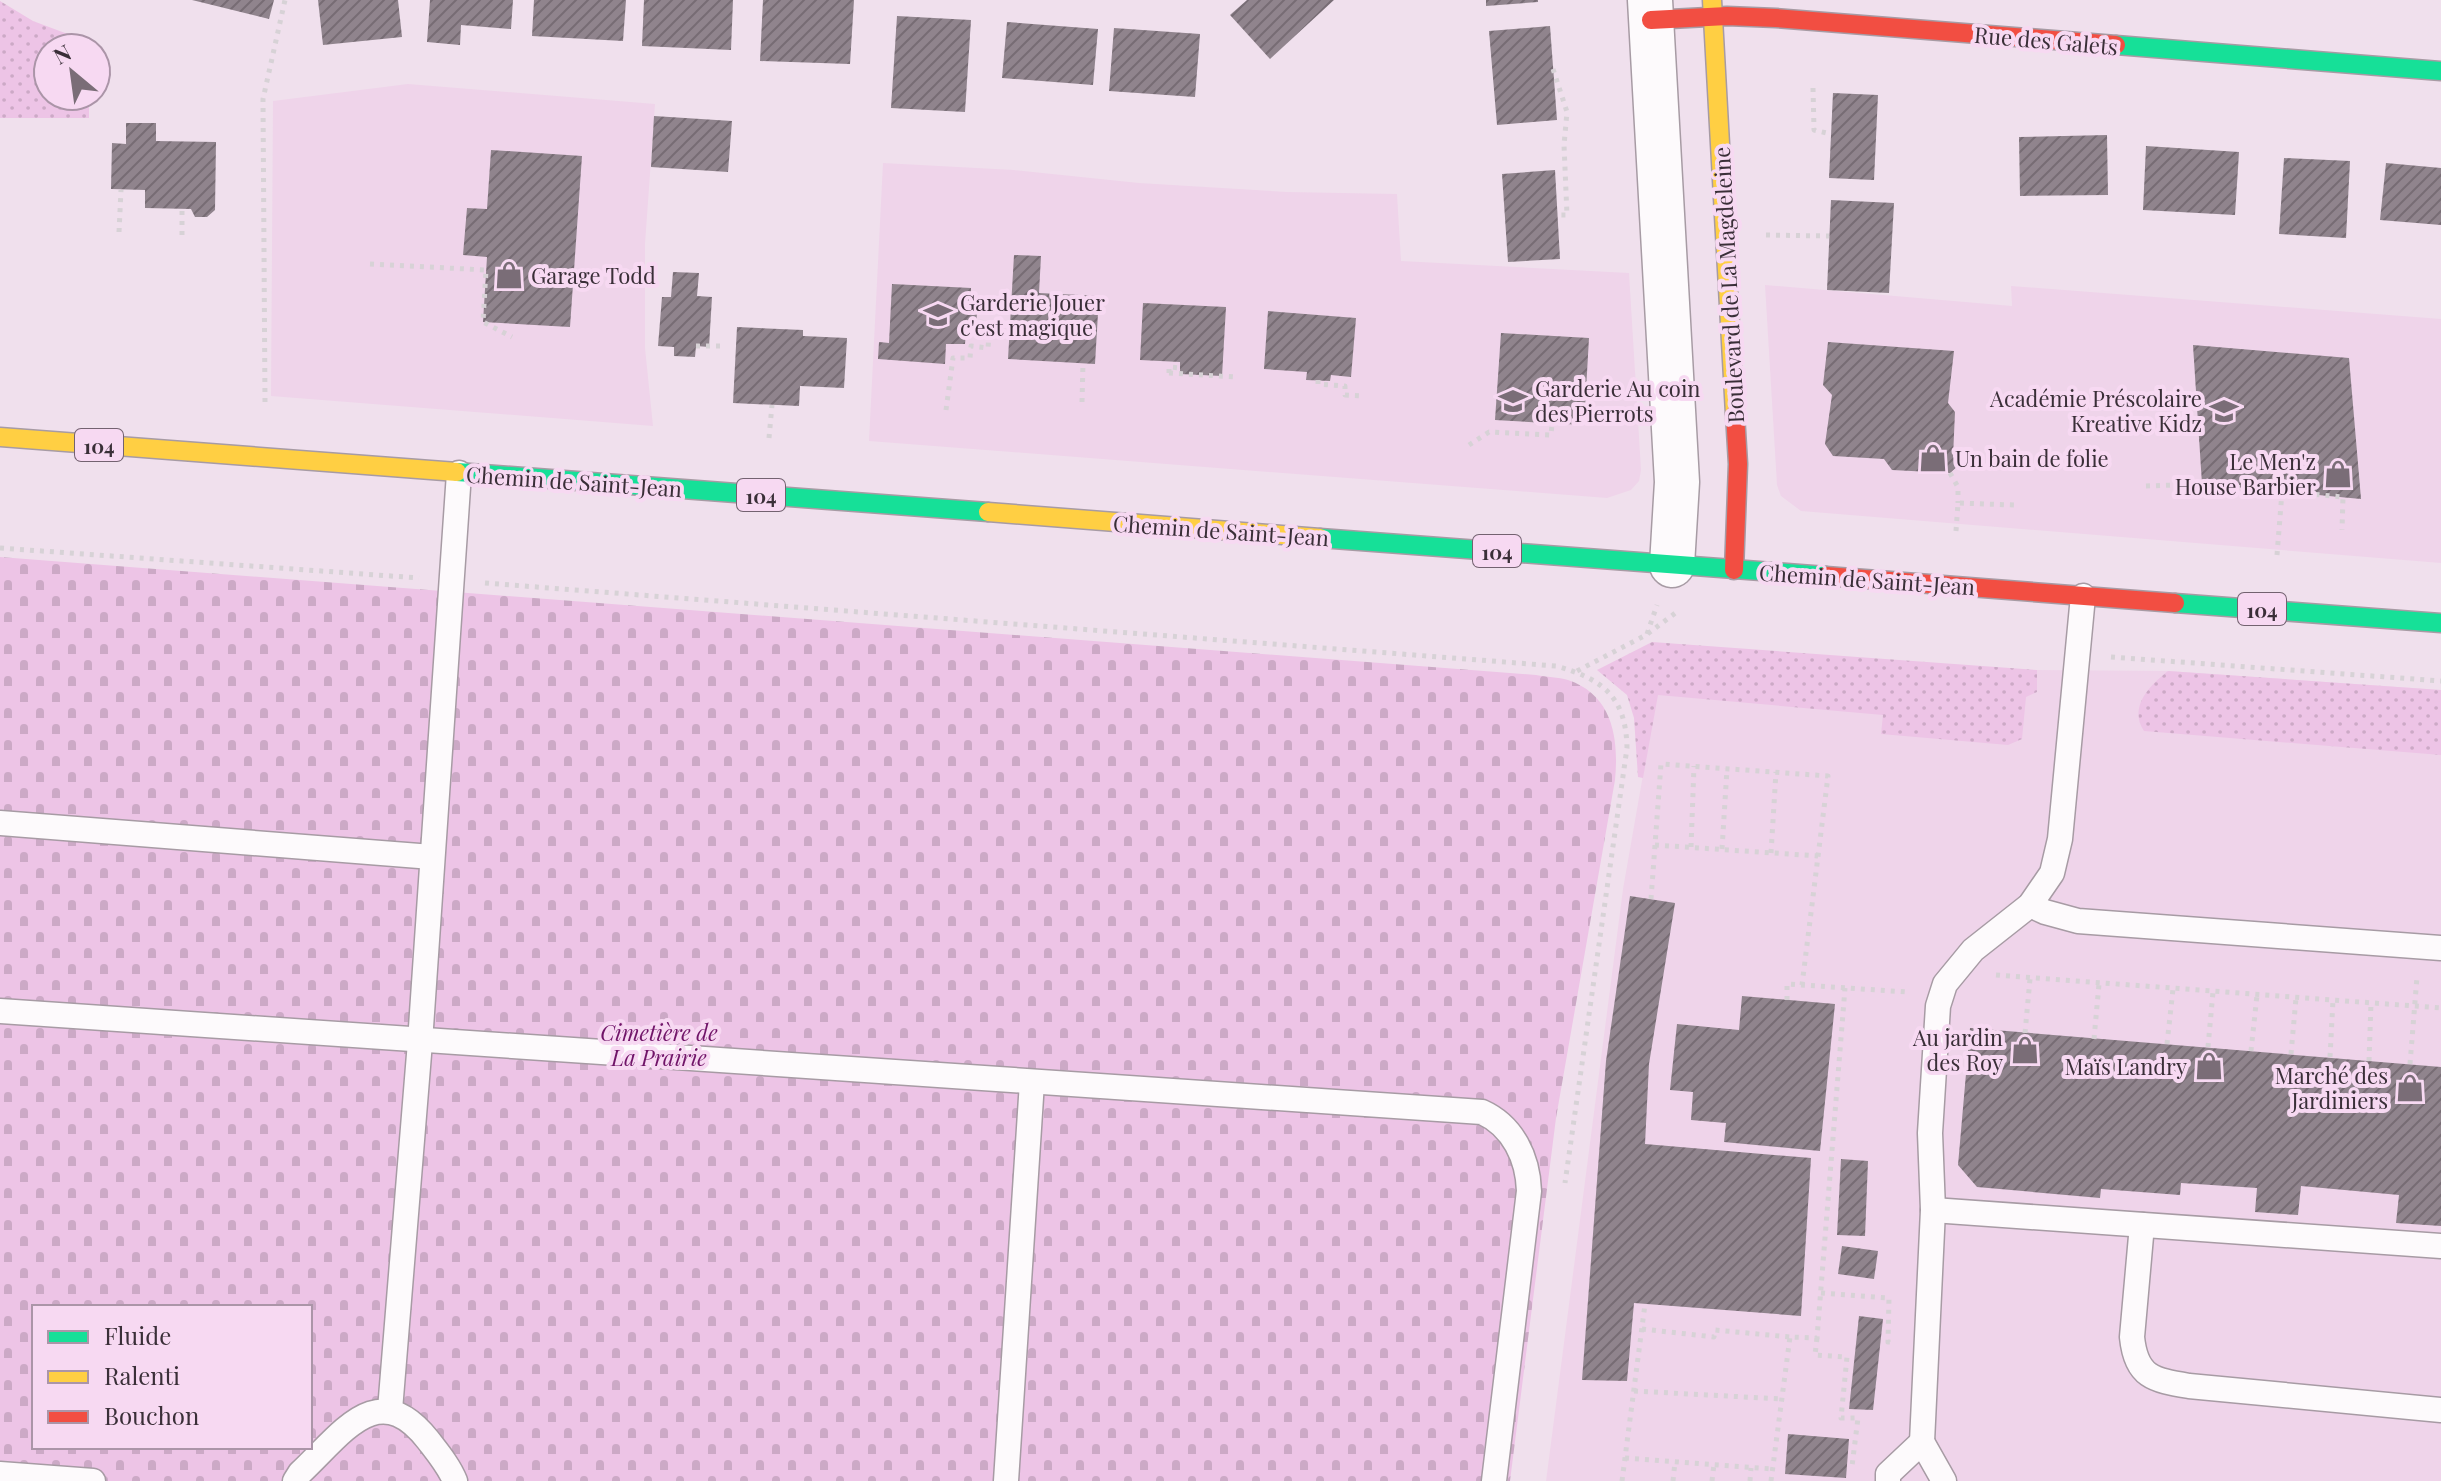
<svg xmlns="http://www.w3.org/2000/svg" width="2441" height="1481" font-family="'Playfair Display',serif">
  <defs>
    <pattern id="grass-dots" width="8" height="8" patternUnits="userSpaceOnUse" patternTransform="scale(2)"><rect width="8" height="8" fill="#edc4e6"/><path d="M2 2h.1M6 6h.1" fill="none" stroke="#cca9c6" stroke-width="1.8" stroke-linecap="round"/></pattern>
    <pattern id="cemetery-stones" width="16" height="16" patternUnits="userSpaceOnUse" patternTransform="scale(2)"><rect width="16" height="16" fill="#edc4e6"/><path d="M2 7V4a2 2 0 0 1 4 0v3zM10 15v-3a2 2 0 0 1 4 0v3z" fill="#cca9c6"/></pattern>
    <pattern id="building-hatch" width="6" height="6" patternUnits="userSpaceOnUse" patternTransform="scale(2)"><rect width="6" height="6" fill="#90848d"/><path d="M-1 1l2-2M0 6l6-6M5 7l2-2" fill="none" stroke="#776c74"/></pattern>
  </defs>
  <rect width="100%" height="100%" fill="#f0e0ed"/>
  <g fill="#efd4ea">
    <polygon points="408,84 655,104 645,244 645,348 653,426 271,396 273,101"/>
    <polygon points="883,163 1014,170 1139,183 1287,192 1397,194 1401,261 1629,273 1641,470 1639,481 1631,490 1607,498 869,441"/>
    <polygon points="1765,285 2012,306 2011,286 2441,319 2441,563 1801,511 1781,496 1777,485"/>
    <polygon points="2036,670 2168,671 2441,690 2441,1481 1546,1481 1623,889 1657,695"/>
  </g>
  <g fill="url(#grass-dots)">
    <polygon points="0,1 33,21 89,42 89,48 48,48 48,96 89,96 89,118 0,118"/>
    <polygon points="1652,642 2037,670 2037,692 2026,697 2022,739 2008,745 1881,734 1883,715 1658,695 1643,778 1638,777 1634,718 1627,695 1597,670"/>
    <path d="M2168,671L2441,690V755L2144,731C2128,707 2150,685 2168,671Z"/>
  </g>
  <path fill="url(#cemetery-stones)" fill-rule="evenodd" d="M0,557L1536,675C1547,677 1558,677 1568,680C1613,695 1619,739 1615,780L1556,1118L1510,1481H0ZM34,1307H310V1447H34Z"/>
  <g fill="url(#building-hatch)">
    <polygon points="192,0 274,0 269,19"/>
    <polygon points="318,0 398,0 402,37 323,45"/>
    <polygon points="430,0 513,0 511,29 461,25 460,45 427,42"/>
    <polygon points="534,0 626,0 623,41 532,36"/>
    <polygon points="644,0 733,0 731,50 642,46"/>
    <polygon points="763,0 854,0 850,64 760,61"/>
    <polygon points="1247,0 1334,0 1270,59 1230,15"/>
    <polygon points="1486,0 1538,0 1538,2 1486,6"/>
    <polygon points="897,16 971,20 965,112 891,108"/>
    <polygon points="1007,22 1098,29 1093,85 1002,78"/>
    <polygon points="1550,26 1557,120 1497,125 1489,31"/>
    <polygon points="1114,28 1200,34 1195,97 1109,91"/>
    <polygon points="1833,93 1878,95 1874,180 1829,178"/>
    <polygon points="654,116 732,121 728,172 651,167"/>
    <polygon points="126,123 156,123 156,141 216,142 215,210 207,217 195,217 191,209 145,208 145,190 111,189 112,143 126,144"/>
    <polygon points="2107,135 2108,195 2020,196 2019,137"/>
    <polygon points="2146,146 2239,152 2235,215 2143,210"/>
    <polygon points="491,150 582,156 570,327 483,322 487,257 463,255 467,208 487,209"/>
    <polygon points="2284,158 2350,161 2346,238 2279,234"/>
    <polygon points="2386,163 2441,168 2441,225 2380,220"/>
    <polygon points="1555,170 1560,259 1508,262 1502,174"/>
    <polygon points="1831,200 1894,203 1889,293 1827,290"/>
    <polygon points="1014,255 1041,256 1039,293 1099,296 1095,364 1008,359"/>
    <polygon points="673,272 699,273 697,296 712,297 709,347 696,346 695,357 674,356 674,347 658,346 662,297 671,297"/>
    <polygon points="892,284 971,288 970,311 977,311 976,331 966,331 965,344 946,344 945,364 878,359 879,342 889,343"/>
    <polygon points="1143,303 1226,307 1222,376 1180,374 1180,362 1140,360"/>
    <polygon points="1268,311 1356,318 1351,377 1331,375 1330,381 1306,380 1307,372 1264,369"/>
    <polygon points="737,327 803,330 803,336 847,338 844,388 800,386 799,406 733,403"/>
    <polygon points="1501,333 1589,338 1584,425 1495,420"/>
    <polygon points="1828,342 1954,351 1948,403 1955,412 1953,457 1961,463 1950,473 1892,470 1884,459 1833,456 1825,444 1832,395 1823,385"/>
    <polygon points="2193,345 2349,358 2361,499 2202,484"/>
    <polygon points="1630,896 1675,903 1649,1064 1645,1144 1811,1158 1801,1316 1634,1303 1627,1381 1582,1380 1606,1061"/>
    <polygon points="1742,996 1835,1004 1820,1151 1724,1142 1726,1123 1691,1120 1693,1092 1670,1090 1677,1024 1739,1030"/>
    <polygon points="1970,1028 2441,1067 2441,1226 2396,1223 2399,1195 2301,1186 2298,1215 2255,1212 2257,1188 2181,1183 2180,1195 2101,1189 2100,1198 1977,1187 1958,1165"/>
    <polygon points="1841,1159 1868,1161 1865,1236 1837,1235"/>
    <polygon points="1842,1246 1878,1251 1874,1279 1838,1274"/>
    <polygon points="1859,1316 1883,1319 1873,1410 1849,1409"/>
    <polygon points="1788,1434 1849,1439 1846,1478 1785,1474"/>
  </g>
  <g fill="none" stroke-linecap="round" stroke-linejoin="round">
    <defs>
      <g id="lane">
        <polyline points="0,823 432,857"/>
        <polyline points="2030,905 2045,912 2078,921 2441,948"/>
        <path d="M0,1011L1482,1112C1513,1126 1528,1158 1529,1191L1494,1481"/>
        <polyline points="1933,1210 2441,1246"/>
        <path d="M2142,1225L2132,1337C2136,1377 2153,1380 2189,1386L2441,1410"/>
        <polyline points="390,1410 420,1042 459,473"/>
        <polyline points="1922,1442 1933,1210 1930,1133 1938,1006 1945,984 1973,950 2030,905 2052,873 2060,839 2083,596"/>
        <polyline points="0,1474 93,1481"/>
        <path d="M295,1481L300,1473C342,1434 378,1376 428,1440C438,1453 449,1466 455,1481"/>
        <polyline points="1006,1481 1032,1082"/>
        <polyline points="1888,1481 1888,1474 1922,1442 1944,1481"/>
      </g>
      <polyline id="street" points="1650,0 1677,482 1672,565"/>
      <g id="fast">
        <polyline points="2116,45 2441,71"/>
        <polyline points="457,472 988,512"/>
        <polyline points="1320,538 1826,576"/>
        <polyline points="2175,603 2441,623"/>
      </g>
      <g id="slow">
        <polyline points="1712,0 1735,414"/>
        <polyline points="0,437 457,472"/>
        <polyline points="988,512 1320,538"/>
      </g>
      <g id="jam">
        <polyline points="1651,20 1727,16 1776,18 2116,45"/>
        <polyline points="1734,570 1738,464 1735,414"/>
        <polyline points="1826,576 2175,603"/>
      </g>
    </defs>
    <use href="#lane" stroke="#a79ba4" stroke-width="27"/>
    <use href="#street" stroke="#a79ba4" stroke-width="47"/>
    <use href="#fast" stroke="#a79ba4" stroke-width="21"/>
    <use href="#slow" stroke="#a79ba4" stroke-width="21"/>
    <use href="#jam" stroke="#a79ba4" stroke-width="21"/>
    <g stroke="#d7d2d6" stroke-width="5" stroke-dasharray="4 6" stroke-linecap="butt">
      <polyline points="1553,69 1567,112 1564,145 1567,215 1558,215"/>
      <polyline points="1813,88 1814,130 1831,134"/>
      <polyline points="119,232 121,190"/>
      <polyline points="182,235 182,209"/>
      <polyline points="1766,235 1829,236"/>
      <polyline points="370,264 486,270 483,322 512,337"/>
      <polyline points="696,346 724,346"/>
      <polyline points="1169,373 1236,377"/>
      <polyline points="1169,373 1169,367 1180,368"/>
      <polyline points="1318,380 1318,384 1345,386 1345,395 1364,396"/>
      <polyline points="265,402 263,99 285,0"/>
      <polyline points="1082,402 1083,363"/>
      <polyline points="946,410 953,358 970,358 971,346 988,348 990,323 976,322"/>
      <polyline points="769,438 772,405"/>
      <polyline points="1469,445 1489,432 1551,435 1552,424"/>
      <polyline points="1950,473 1958,487 1958,503"/>
      <polyline points="2146,486 2202,484 2343,497 2342,530"/>
      <polyline points="1956,531 1958,503 2014,505"/>
      <polyline points="0,548 419,578"/>
      <polyline points="2277,555 2282,492"/>
      <path d="M485,583L1556,666C1603,679 1626,697 1627,748L1565,1183"/>
      <polyline points="1647,634 1657,605"/>
      <polyline points="2111,657 2441,681"/>
      <polyline points="1577,671 1646,635 1678,611"/>
      <polyline points="1655,845 1818,856"/>
      <polyline points="1691,847 1694,766"/>
      <polyline points="1722,849 1727,769"/>
      <polyline points="1771,853 1776,772"/>
      <polyline points="1651,899 1661,764 1828,776 1802,985"/>
      <polyline points="1996,975 2441,1008"/>
      <polyline points="1787,1000 1787,984 1907,992"/>
      <polyline points="2025,1033 2030,979"/>
      <polyline points="2094,1039 2099,984"/>
      <polyline points="2167,1044 2173,989"/>
      <polyline points="2208,1047 2213,992"/>
      <polyline points="2251,1051 2257,995"/>
      <polyline points="2291,1054 2296,998"/>
      <polyline points="2330,1057 2333,1000"/>
      <polyline points="2369,1061 2371,1003"/>
      <polyline points="2410,1064 2417,977"/>
      <polyline points="1821,1293 1889,1298 1888,1342 1893,1342"/>
      <polyline points="1642,1329 1714,1337 1715,1330 1790,1337"/>
      <polyline points="1817,1338 1815,1355 1847,1357 1841,1418 1858,1418 1852,1466"/>
      <polyline points="1634,1391 1782,1399"/>
      <polyline points="1625,1458 1773,1469"/>
      <polyline points="1622,1481 1645,1304"/>
      <polyline points="1673,1481 1675,1462"/>
      <polyline points="1712,1481 1714,1464"/>
      <polyline points="1750,1481 1751,1468"/>
      <polyline points="1771,1481 1790,1337 1817,1338 1845,988"/>
    </g>
    <use href="#lane" stroke="#fdfafc" stroke-width="24"/>
    <use href="#street" stroke="#fdfafc" stroke-width="44"/>
    <use href="#fast" stroke="#16e098" stroke-width="18"/>
    <use href="#slow" stroke="#ffcf43" stroke-width="18"/>
    <use href="#jam" stroke="#f24e42" stroke-width="18"/>
  </g>
  <defs>
    <symbol id="shop-bare" viewBox="-9 -9 18 18"><path d="M-5-2.5h2.3a2.7 3.5 0 0 1 5.4 0H5L5.5 6h-11ZM-1.5-2.5h3a1.5 2.3 0 0 0-3 0Z" fill="#7a6d77" stroke="#f7d9f2" stroke-width="2.5" paint-order="stroke"/></symbol>
    <symbol id="school-bare" viewBox="-9 -9 18 18"><path d="M0-5L7-2L0 1L-7-2ZM-4 1L0 2.5L4 1V4Q0 6-4 4Z" fill="#7a6d77" stroke="#f7d9f2" stroke-width="2.5" paint-order="stroke"/></symbol>
  </defs>
  <g fill-rule="evenodd">
    <use href="#shop-bare" x="489" y="255" width="40" height="40"/>
    <use href="#school-bare" x="918" y="295" width="40" height="40"/>
    <use href="#school-bare" x="1493" y="381" width="40" height="40"/>
    <use href="#school-bare" x="2204" y="391" width="40" height="40"/>
    <use href="#shop-bare" x="1913" y="438" width="40" height="40"/>
    <use href="#shop-bare" x="2318" y="454" width="40" height="40"/>
    <use href="#shop-bare" x="2005" y="1030" width="40" height="40"/>
    <use href="#shop-bare" x="2189" y="1046" width="40" height="40"/>
    <use href="#shop-bare" x="2390" y="1068" width="40" height="40"/>
  </g>
  <g text-anchor="middle" dominant-baseline="central" stroke-width="8" stroke-linejoin="round" paint-order="stroke">
    <g fill="#f7d9f2" stroke="#736270" stroke-width="2">
      <rect x="75" y="429" width="48" height="32" rx="6"/>
      <rect x="737" y="479" width="48" height="32" rx="6"/>
      <rect x="1473" y="535" width="48" height="32" rx="6"/>
      <rect x="2238" y="593" width="48" height="32" rx="6"/>
    </g>
    <g font-size="20" font-weight="bold" fill="#3a2f38">
      <text x="99" y="445">104</text>
      <text x="761" y="495">104</text>
      <text x="1497" y="551">104</text>
      <text x="2262" y="609">104</text>
    </g>
    <g font-size="22" fill="#3a2f38" stroke="#f7d9f2">
      <text transform="translate(2046 40) rotate(5)">Rue des Galets</text>
      <text transform="translate(1728 285) rotate(-93)">Boulevard de La Magdeleine</text>
      <text transform="translate(574 481) rotate(4)">Chemin de Saint-Jean</text>
      <text transform="translate(1221 530) rotate(4)">Chemin de Saint-Jean</text>
      <text transform="translate(1867 579) rotate(4)">Chemin de Saint-Jean</text>
    </g>
    <g font-size="22" fill="#3a2f38" stroke="#f7d9f2" text-anchor="end">
      <text x="531" y="275" text-anchor="start">Garage Todd</text>
      <text x="960" y="302" text-anchor="start">Garderie Jouer<tspan x="960" dy="25">c'est magique</tspan></text>
      <text x="1535" y="388" text-anchor="start">Garderie Au coin<tspan x="1535" dy="25">des Pierrots</tspan></text>
      <text x="2202" y="398">Académie Préscolaire<tspan x="2202" dy="25">Kreative Kidz</tspan></text>
      <text x="1955" y="458" text-anchor="start">Un bain de folie</text>
      <text x="2316" y="461">Le Men'z<tspan x="2316" dy="25">House Barbier</tspan></text>
      <text x="2003" y="1037">Au jardin<tspan x="2003" dy="25">des Roy</tspan></text>
      <text x="2187" y="1066">Maïs Landry</text>
      <text x="2388" y="1075">Marché des<tspan x="2388" dy="25">Jardiniers</tspan></text>
    </g>
    <g font-size="22" font-style="italic" fill="#701468" stroke="#f7d9f2">
      <text x="659" y="1032">Cimetière de<tspan x="659" dy="25">La Prairie</tspan></text>
    </g>
  </g>
  <rect x="32" y="1305" width="280" height="144" fill="#f7d9f2" stroke="#ab95a8" stroke-width="2"/>
  <rect x="48" y="1331" width="40" height="12" fill="#16e098" stroke="#ab95a8" stroke-width="2"/>
  <text x="104" y="1345" font-size="24" fill="#3a2f38">Fluide</text>
  <rect x="48" y="1371" width="40" height="12" fill="#ffcf43" stroke="#ab95a8" stroke-width="2"/>
  <text x="104" y="1385" font-size="24" fill="#3a2f38">Ralenti</text>
  <rect x="48" y="1411" width="40" height="12" fill="#f24e42" stroke="#ab95a8" stroke-width="2"/>
  <text x="104" y="1425" font-size="24" fill="#3a2f38">Bouchon</text>
  <g transform="translate(72 72) rotate(331)"><circle r="38" fill="#f7d9f2" stroke="#ab95a8" stroke-width="2"/>
  <path d="M0-6L14 30L0 20L-14 30Z" fill="#7a6d77"/>
  <text y="-12" font-size="22" font-weight="bold" text-anchor="middle" fill="#3a2f38">N</text>
  </g>
</svg>
